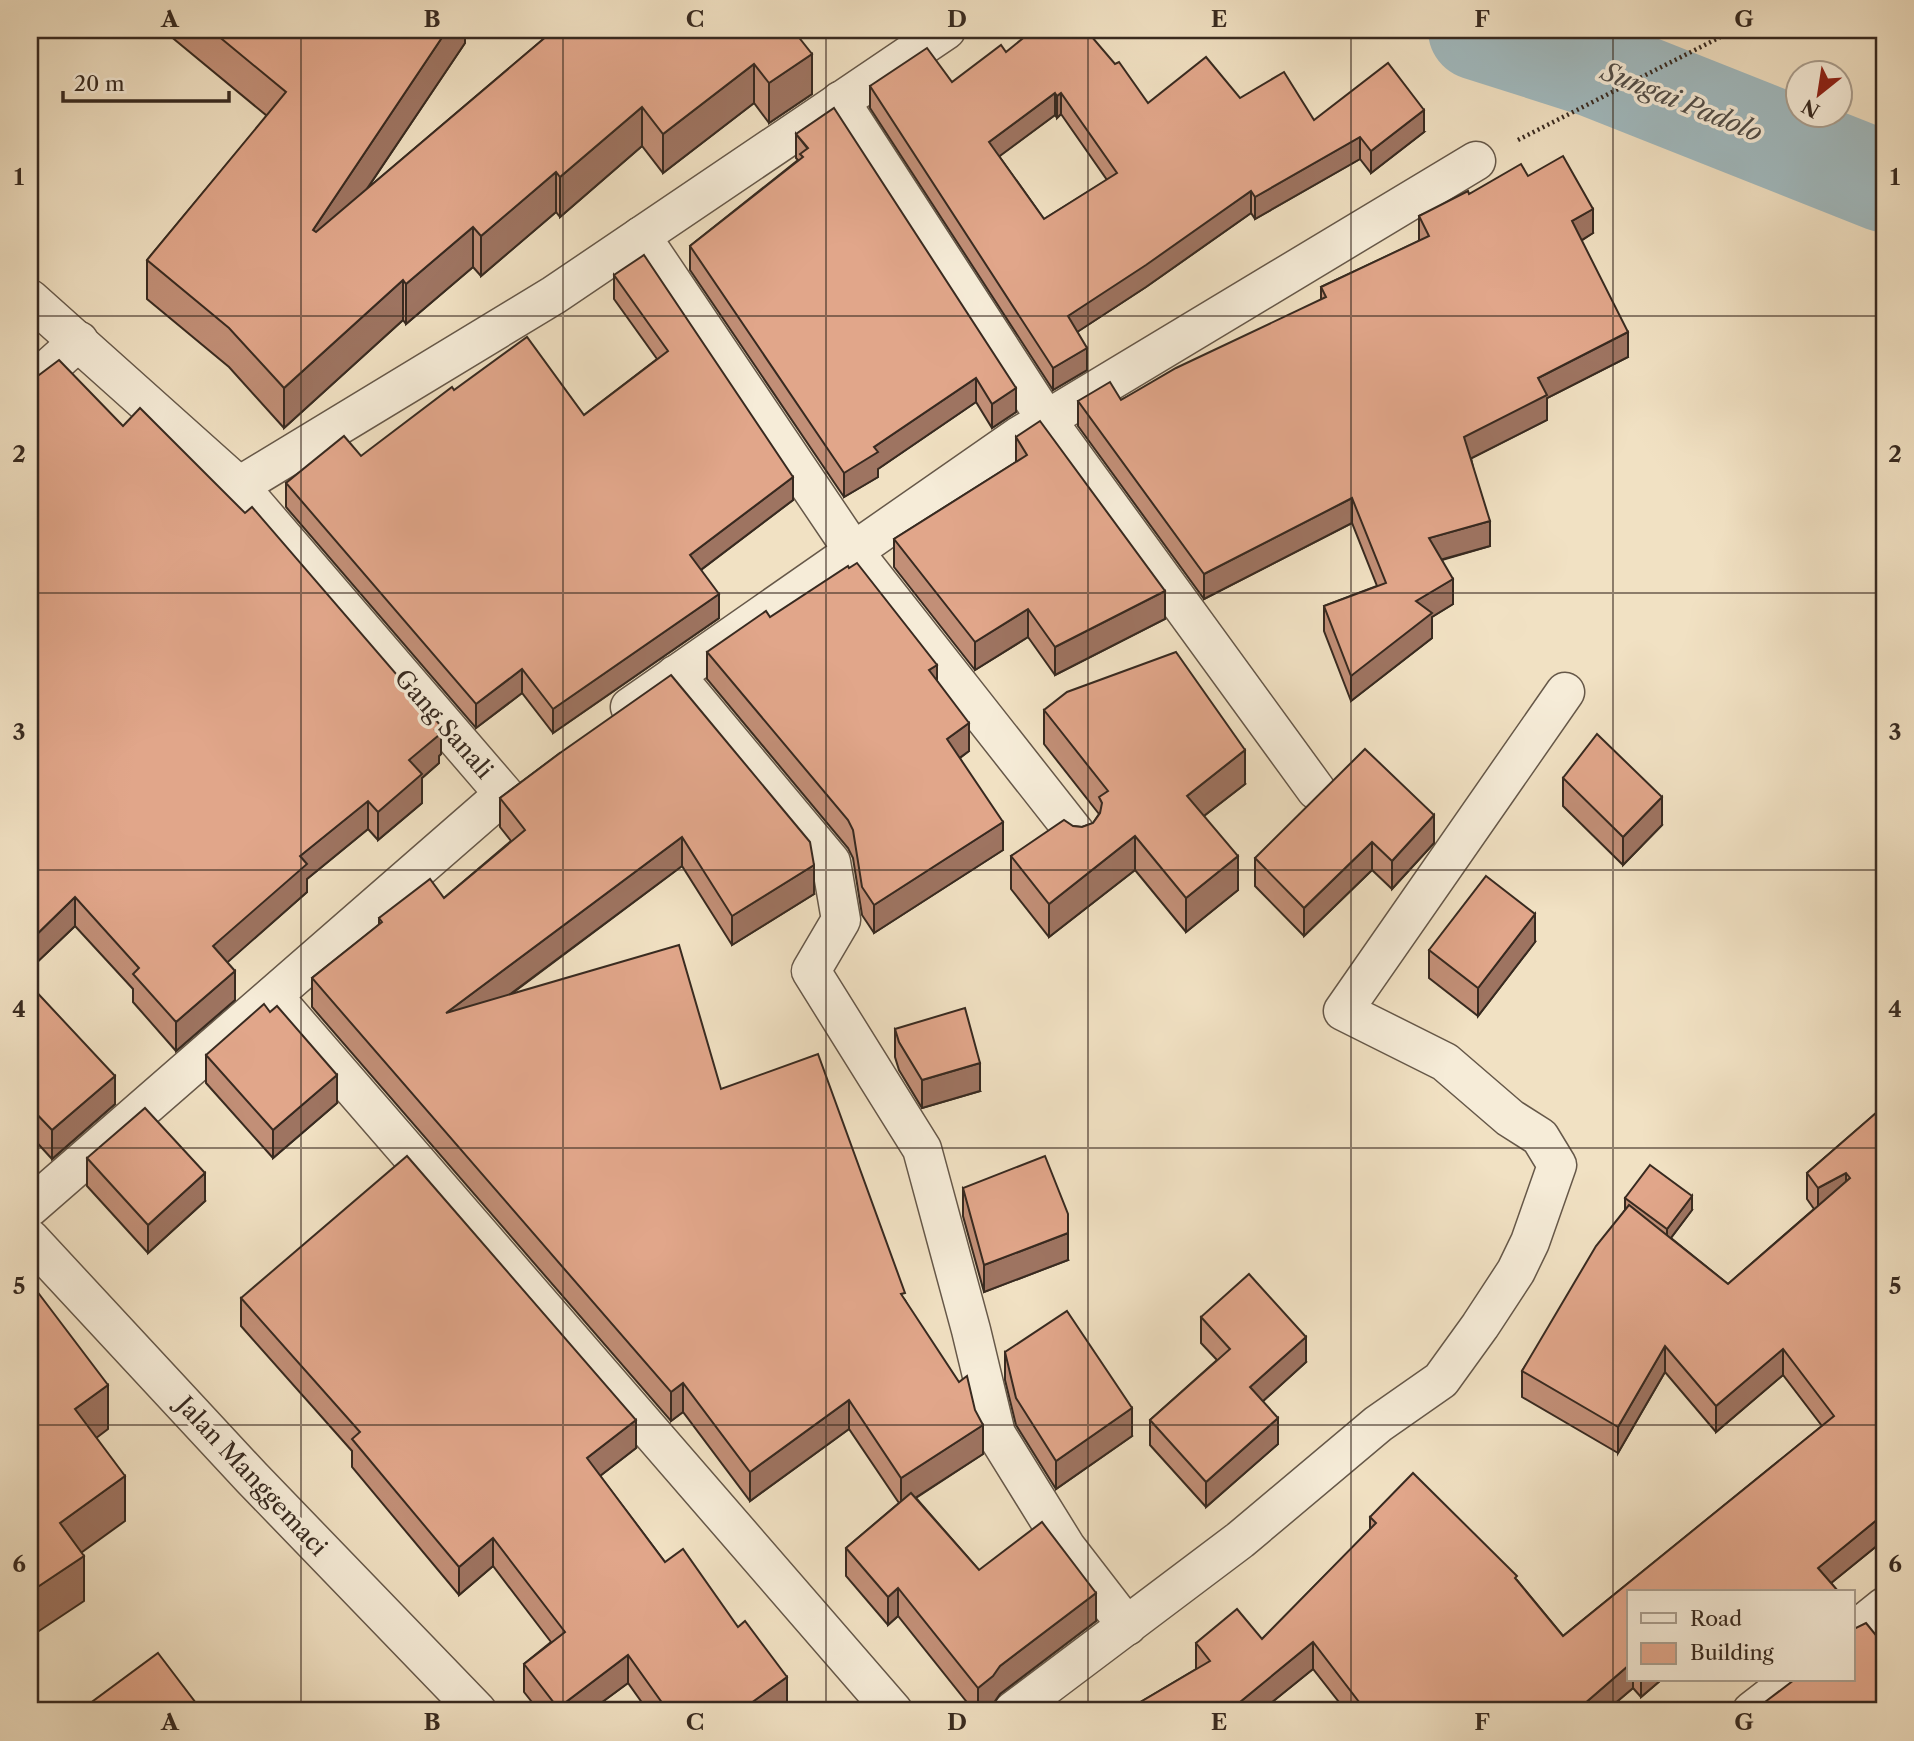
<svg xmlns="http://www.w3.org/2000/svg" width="1914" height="1741" font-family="'Libre Caslon Text',serif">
  <rect width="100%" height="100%" fill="#f1e1c3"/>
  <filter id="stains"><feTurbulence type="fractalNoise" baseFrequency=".00286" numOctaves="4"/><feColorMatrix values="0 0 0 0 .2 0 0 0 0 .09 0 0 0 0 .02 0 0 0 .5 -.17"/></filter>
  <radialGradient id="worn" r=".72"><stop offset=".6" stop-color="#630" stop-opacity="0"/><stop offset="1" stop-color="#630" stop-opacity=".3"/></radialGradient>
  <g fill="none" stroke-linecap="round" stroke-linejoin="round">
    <polyline stroke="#a1babf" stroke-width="100" points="1478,30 1594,67 1884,182"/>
    <defs>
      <g id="minor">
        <polyline points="840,101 1046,419 1316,790"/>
        <polyline points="641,236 854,552 1080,839"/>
        <polyline points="30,299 239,486 504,794 30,1207"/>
        <polyline points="30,385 79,341"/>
        <polyline points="239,486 554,295 946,30"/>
        <polyline points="675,675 831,862 841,920 811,971 922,1149 971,1330 996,1434 1066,1547 1127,1626"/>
        <polyline points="630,707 1019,436 1476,161"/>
        <polyline points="273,996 893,1711"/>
        <polyline points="30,1239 252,1478 477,1711"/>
        <polyline points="1853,1632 1884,1607"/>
        <polyline points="1013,1711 1240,1540 1378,1424 1441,1380 1480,1326 1516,1271 1530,1242 1557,1165 1540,1137 1510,1118 1445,1062 1343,1011 1565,692"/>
        <polyline points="1752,1711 1792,1680"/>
      </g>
    </defs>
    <use href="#minor" stroke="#665849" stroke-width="41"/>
    <polyline stroke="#382a20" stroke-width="4.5" stroke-dasharray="2 3.5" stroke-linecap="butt" points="1518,140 1734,30"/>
    <use href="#minor" stroke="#f6ecd8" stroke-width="38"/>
  </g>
  <g fill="#c28f77" stroke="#382a20" stroke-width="2" fill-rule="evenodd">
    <polygon points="163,30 465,30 465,43 367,189 554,30 796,30 794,31 812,94 769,123 754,103 663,173 642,146 560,217 556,212 481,276 473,267 406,324 403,320 284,428 229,367 147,299 147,260 267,116"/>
    <path d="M1062,37L1148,103L1240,98L1314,120L1424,132L1371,173L1360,159L1255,219L1251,213L1146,287L1077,332L1087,370L1053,390L870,108V86L952,82L1006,52ZM1061,114L1107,180L1044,219L999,156L1055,115L1057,118Z"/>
    <polygon points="796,134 1016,412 992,428 976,402 878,469 878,477 844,497 690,270 690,246 798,160 796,158"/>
    <polygon points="1528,176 1593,233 1581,241 1628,357 1547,398 1547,420 1471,458 1490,546 1442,560 1453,604 1432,617 1432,638 1351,701 1324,631 1324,606 1377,586 1352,523 1204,599 1078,426 1078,401 1121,400 1321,300 1321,287 1419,241 1419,216 1469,194"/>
    <polygon points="614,275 793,500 701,570 719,618 553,733 522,693 476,728 286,507 286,483 361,456 584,415 657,359 614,299"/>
    <polygon points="30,378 441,754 439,756 439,763 422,778 422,803 378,840 368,829 307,879 307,892 227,962 235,1000 176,1051 133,1002 133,989 75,926 30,969"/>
    <polygon points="1016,437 1165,619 1055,675 1028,637 975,670 894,567 894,539 1016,462"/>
    <polygon points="707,652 937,681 969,751 960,758 1003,850 874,933 862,915 853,858 848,848 707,679"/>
    <polygon points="1044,710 1245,784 1204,816 1238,890 1186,932 1135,870 1049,937 1011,889 1011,856 1073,826 1082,827 1093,823 1099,814 1044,744"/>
    <polygon points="560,753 814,894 732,945 682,866 510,995 721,1089 905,1300 983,1454 916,1498 979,1570 1096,1621 1000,1694 993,1704 983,1711 974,1711 898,1616 888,1625 846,1576 846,1548 899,1503 849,1429 750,1501 683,1412 671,1421 312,1007 312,978 379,925 379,918 444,898 511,841 500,827 500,798"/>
    <polygon points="1563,778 1662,825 1623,865 1563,806"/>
    <polygon points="1434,815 1434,843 1392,889 1372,870 1304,936 1255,886 1255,858"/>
    <polygon points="1535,942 1478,1016 1429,978 1429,950"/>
    <polygon points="30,985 115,1104 52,1159 30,1135"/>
    <polygon points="895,1029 980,1091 922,1108 899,1070 895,1057"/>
    <polygon points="206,1055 337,1103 273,1158 206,1083"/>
    <polygon points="1884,1090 1884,1540 1831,1583 1838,1592 1629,1592 1629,1680 1661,1680 1641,1697 1633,1688 1606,1711 1346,1711 1313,1669 1261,1711 1132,1711 1132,1707 1196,1669 1196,1643 1262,1639 1370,1530 1370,1517 1517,1580 1563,1636 1822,1426 1783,1375 1716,1432 1665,1372 1618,1453 1522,1397 1522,1371 1625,1210 1625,1198 1692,1210 1671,1238 1728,1284 1814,1209 1807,1199 1807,1173 1882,1108 1882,1092"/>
    <polygon points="87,1158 205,1201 148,1253 87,1186"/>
    <polygon points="963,1188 1068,1260 984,1292 963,1216"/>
    <polygon points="241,1298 636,1448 600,1476 665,1562 787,1705 778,1711 648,1711 628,1683 590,1711 539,1711 524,1692 524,1664 551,1642 493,1566 459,1595 352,1467 352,1451 241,1326"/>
    <polygon points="1201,1317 1306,1362 1263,1401 1278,1444 1206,1507 1150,1445 1150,1420 1217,1360 1201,1343"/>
    <polygon points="1005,1352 1132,1436 1056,1489 1016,1425 1005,1380"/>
  </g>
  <g fill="#9e7461" stroke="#382a20" stroke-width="2">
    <polygon points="447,30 465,30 465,43 313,269 313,230"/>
    <polygon points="812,54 812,94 769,123 769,83"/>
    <polygon points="754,64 754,103 663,173 663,134"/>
    <polygon points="1055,93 1055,115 989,164 989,142"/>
    <polygon points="1061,93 1061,114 1057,118 1057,96"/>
    <polygon points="642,107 642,146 560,217 560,177"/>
    <polygon points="1424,110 1424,132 1371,173 1371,151"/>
    <polygon points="1360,137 1360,159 1255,219 1255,197"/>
    <polygon points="556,172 556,212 481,276 481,236"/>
    <polygon points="1251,191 1251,213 1146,287 1068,338 1068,316"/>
    <polygon points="1593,209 1593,233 1572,246 1572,221"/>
    <polygon points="473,227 473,267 406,324 406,284"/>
    <polygon points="403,280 403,320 284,428 284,388"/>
    <polygon points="37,321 37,349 30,356 30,328"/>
    <polygon points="1628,332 1628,357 1547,398 1547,420 1464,462 1464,437 1538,378"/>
    <polygon points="1087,348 1087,370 1053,390 1053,368"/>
    <polygon points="976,378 976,402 878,469 878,477 844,497 844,473 874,447"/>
    <polygon points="1016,388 1016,412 992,428 992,404"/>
    <polygon points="793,477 793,500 690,578 690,555"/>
    <polygon points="1352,498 1352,523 1204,599 1204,574"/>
    <polygon points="1490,521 1490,546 1429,563 1429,538"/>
    <polygon points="1453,579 1453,604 1432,617 1432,638 1351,701 1351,676 1416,601"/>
    <polygon points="1165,591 1165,619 1055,675 1055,647"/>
    <polygon points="719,594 719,618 553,733 553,709"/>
    <polygon points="1028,609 1028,637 975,670 975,642"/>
    <polygon points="937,665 937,693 929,670"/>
    <polygon points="522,669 522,693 476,728 476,704"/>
    <polygon points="969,723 969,751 947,767 947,739"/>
    <polygon points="441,726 441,754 439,756 439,763 422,778 422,803 378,840 378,812 409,760 435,730"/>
    <polygon points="1245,750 1245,784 1187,829 1187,796"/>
    <polygon points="1662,797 1662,825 1623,865 1623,837"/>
    <polygon points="368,801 368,829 307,879 307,892 213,975 213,946 300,856"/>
    <polygon points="1434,815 1434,843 1392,889 1392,861"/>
    <polygon points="1003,822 1003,850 874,933 874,905"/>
    <polygon points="1135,836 1135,870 1049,937 1049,904"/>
    <polygon points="682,837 682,866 446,1042 446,1013"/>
    <polygon points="1372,842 1372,870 1304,936 1304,908"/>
    <polygon points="1238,856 1238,890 1186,932 1186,898"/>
    <polygon points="814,865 814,894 732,945 732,916"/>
    <polygon points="75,897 75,926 30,969 30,941"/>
    <polygon points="1535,914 1535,942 1478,1016 1478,988"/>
    <polygon points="235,971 235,1000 176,1051 176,1022"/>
    <polygon points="980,1063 980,1091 922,1108 922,1080"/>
    <polygon points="337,1075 337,1103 273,1158 273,1130"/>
    <polygon points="115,1076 115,1104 52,1159 52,1130"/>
    <polygon points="205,1173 205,1201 148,1253 148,1225"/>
    <polygon points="1846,1173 1846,1199 1818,1214 1818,1188"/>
    <polygon points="1692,1196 1692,1210 1667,1243 1667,1229"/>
    <polygon points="1068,1233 1068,1260 984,1292 984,1265"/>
    <polygon points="1306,1337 1306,1362 1250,1413 1250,1387"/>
    <polygon points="1665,1346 1665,1372 1618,1453 1618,1427"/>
    <polygon points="1783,1349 1783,1375 1716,1432 1716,1406"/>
    <polygon points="683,1383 683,1412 671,1421 671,1392"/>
    <polygon points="108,1385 108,1429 75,1454 75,1409"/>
    <polygon points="849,1400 849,1429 750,1501 750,1472"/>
    <polygon points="1132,1408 1132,1436 1056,1489 1056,1461"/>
    <polygon points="1278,1418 1278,1444 1206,1507 1206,1482"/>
    <polygon points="636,1420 636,1448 587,1486 587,1458"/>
    <polygon points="983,1425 983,1454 901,1507 901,1478"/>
    <polygon points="125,1476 125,1521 60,1568 60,1523"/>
    <polygon points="1884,1514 1884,1540 1820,1592 1818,1568"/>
    <polygon points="493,1538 493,1566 459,1595 459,1567"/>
    <polygon points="84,1556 84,1601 30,1637 30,1592"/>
    <polygon points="898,1588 898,1616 888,1625 888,1597"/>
    <polygon points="1096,1593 1096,1621 1000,1694 993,1704 983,1711 978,1711 978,1688 1000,1666"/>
    <polygon points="1313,1642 1313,1669 1261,1711 1229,1711"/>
    <polygon points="628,1655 628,1683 590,1711 558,1711 558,1708"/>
    <polygon points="1629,1665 1629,1680 1633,1680 1633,1688 1606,1711 1576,1711"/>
    <polygon points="787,1677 787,1705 778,1711 740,1711"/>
    <polygon points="1641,1680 1661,1680 1641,1697"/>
  </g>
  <g fill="#e1a68a" stroke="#382a20" stroke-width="2" fill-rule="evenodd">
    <polygon points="211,30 447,30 313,230 316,232 554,30 793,30 812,54 769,83 754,64 663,134 642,107 560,177 556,172 481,236 473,227 406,284 403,280 284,388 229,328 147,260 286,92"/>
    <path d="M1033,30H1056L1062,37L1071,30H1086L1115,64L1119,62L1148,103L1206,57L1240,98L1284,72L1314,120L1388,63L1424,110L1371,151L1360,137L1255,197L1251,191L1146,265L1068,316L1087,348L1053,368L870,86L927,48L952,82L1001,45L1006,52ZM1055,93L1057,96L1061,93L1117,173L1044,219L989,142Z"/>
    <polygon points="834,108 1016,388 992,404 976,378 874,447 878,452 844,473 690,246 803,157 800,154 808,148 796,134"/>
    <polygon points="1563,156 1593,209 1572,221 1628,332 1538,378 1547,395 1464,437 1490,521 1429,538 1453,579 1416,601 1432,613 1351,676 1324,606 1386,583 1352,498 1204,574 1078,401 1110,382 1121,400 1176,368 1326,297 1321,287 1429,236 1419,216 1468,191 1469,194 1521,164 1528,176"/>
    <polygon points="644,255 793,477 690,555 719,594 553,709 522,669 476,704 286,483 344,436 361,456 452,387 454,390 527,337 584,415 668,351 614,275"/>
    <polygon points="30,313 37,321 30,328"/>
    <polygon points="59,360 123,426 140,408 245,513 252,507 441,726 435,730 439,735 409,760 422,774 378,812 368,801 300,856 307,864 213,946 235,971 176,1022 133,974 139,968 75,897 30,941 30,378 35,378"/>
    <polygon points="1040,421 1165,591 1055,647 1028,609 975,642 894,539 1027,455 1016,437"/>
    <polygon points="857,563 937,665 929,670 969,723 947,739 1003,822 874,905 862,887 853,830 848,820 707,652 766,611 770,617 848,566 849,568"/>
    <polygon points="1176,652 1245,750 1187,796 1238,856 1186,898 1135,836 1049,904 1011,856 1064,820 1073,826 1082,827 1093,823 1100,813 1102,803 1099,797 1108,791 1044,710 1067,692"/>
    <polygon points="671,675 810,842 814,865 732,916 682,837 446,1013 679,945 721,1089 818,1054 905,1293 901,1294 959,1382 967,1376 975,1410 983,1425 901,1478 849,1400 750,1472 683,1383 671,1392 312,978 382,922 379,918 430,879 444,898 525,830 500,798 560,753"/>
    <polygon points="1597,734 1662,797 1623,837 1563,778"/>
    <polygon points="1365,749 1434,815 1392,861 1372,842 1304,908 1255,858"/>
    <polygon points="1486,876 1535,914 1478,988 1429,950"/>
    <polygon points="30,985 115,1076 52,1130 30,1107"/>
    <polygon points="264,1004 270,1012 277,1006 337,1075 273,1130 206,1055"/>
    <polygon points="965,1008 980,1063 922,1080 899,1042 895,1029"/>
    <polygon points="1884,1106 1884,1360 1881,1362 1884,1370 1884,1514 1818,1568 1838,1591 1837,1592 1629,1592 1629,1665 1576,1711 1366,1711 1313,1642 1229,1711 1135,1711 1132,1707 1210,1661 1196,1643 1237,1609 1262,1639 1376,1523 1370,1517 1413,1473 1517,1576 1515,1578 1563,1636 1834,1416 1783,1349 1716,1406 1665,1346 1618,1427 1522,1371 1596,1246 1629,1205 1728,1284 1850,1178 1846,1173 1818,1188 1807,1173"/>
    <polygon points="145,1108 205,1173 148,1225 87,1158"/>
    <polygon points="407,1156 636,1420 587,1458 665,1562 683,1549 738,1627 745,1621 787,1677 740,1711 668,1711 628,1655 558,1708 524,1664 565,1632 493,1538 459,1567 352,1439 360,1432 241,1298"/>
    <polygon points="1045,1156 1068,1214 1068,1233 984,1265 963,1188"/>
    <polygon points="1650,1165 1692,1196 1667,1229 1625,1198"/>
    <polygon points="1249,1274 1306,1337 1250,1387 1278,1418 1206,1482 1150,1420 1230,1349 1201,1317"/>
    <polygon points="30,1282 108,1385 75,1409 125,1476 60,1523 84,1556 30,1592"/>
    <polygon points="1067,1311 1132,1408 1056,1461 1016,1398 1005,1352"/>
    <polygon points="911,1493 979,1570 1042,1522 1096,1593 1000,1666 993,1676 978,1688 898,1588 888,1597 846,1548"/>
    <polygon points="1866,1623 1884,1645 1884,1711 1744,1711 1750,1706 1756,1706 1765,1702 1794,1680 1853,1680 1853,1627 1856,1628"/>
    <polygon points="158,1653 202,1711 88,1711 85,1707"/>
  </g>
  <path fill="none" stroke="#382a20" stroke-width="2" stroke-opacity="0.55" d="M301,30V1711M563,30V1711M826,30V1711M1088,30V1711M1351,30V1711M1613,30V1711M30,316H1884M30,593H1884M30,870H1884M30,1148H1884M30,1425H1884"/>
  <g text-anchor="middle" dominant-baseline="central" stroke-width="7" stroke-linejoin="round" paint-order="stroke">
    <g font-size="24" fill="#382a20" stroke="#f6ecd8">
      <text transform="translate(444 724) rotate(49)">Gang Sanali</text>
      <text transform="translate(252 1476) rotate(47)">Jalan Manggemaci</text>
    </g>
    <g font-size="26" font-style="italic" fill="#524e48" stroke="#f6ecd8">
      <text transform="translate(1682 102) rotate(22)">Sungai Padolo</text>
    </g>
  </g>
  <rect width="1914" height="1741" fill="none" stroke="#f1e1c3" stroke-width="77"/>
  <rect x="1627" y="1590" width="228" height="91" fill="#f6ecd8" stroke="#aa9e8e" stroke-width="2"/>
  <rect x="1641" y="1613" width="35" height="10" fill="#f6ecd8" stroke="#aa9e8e" stroke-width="2"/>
  <text x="1690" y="1626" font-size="21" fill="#382a20">Road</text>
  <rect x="1641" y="1643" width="35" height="21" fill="#e1a68a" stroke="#aa9e8e" stroke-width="2"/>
  <text x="1690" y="1660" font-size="21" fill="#382a20">Building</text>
  <g transform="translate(1819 94) rotate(210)"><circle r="33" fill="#f6ecd8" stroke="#aa9e8e" stroke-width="2"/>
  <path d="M0-5L12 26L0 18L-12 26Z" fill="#8f2418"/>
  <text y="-10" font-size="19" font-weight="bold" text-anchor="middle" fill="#382a20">N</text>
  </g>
  <path d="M63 91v10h166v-10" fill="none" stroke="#382a20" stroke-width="3.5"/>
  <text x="74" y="91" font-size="21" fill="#382a20" stroke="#f6ecd8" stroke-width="5" paint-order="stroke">20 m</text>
  <rect x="38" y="38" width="1838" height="1664" fill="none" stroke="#382a20" stroke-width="2.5"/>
  <g font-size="23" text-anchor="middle" font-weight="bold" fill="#382a20">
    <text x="170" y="27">A</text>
    <text x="432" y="27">B</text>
    <text x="695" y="27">C</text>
    <text x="957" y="27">D</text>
    <text x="1219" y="27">E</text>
    <text x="1482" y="27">F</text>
    <text x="1744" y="27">G</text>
    <text x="19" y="185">1</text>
    <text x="1895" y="185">1</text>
    <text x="19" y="462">2</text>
    <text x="1895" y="462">2</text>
    <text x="19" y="740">3</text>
    <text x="1895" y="740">3</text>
    <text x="19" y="1017">4</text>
    <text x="1895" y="1017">4</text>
    <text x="19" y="1294">5</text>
    <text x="1895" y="1294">5</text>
    <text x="19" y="1572">6</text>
    <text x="1895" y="1572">6</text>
    <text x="170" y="1730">A</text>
    <text x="432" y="1730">B</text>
    <text x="695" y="1730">C</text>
    <text x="957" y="1730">D</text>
    <text x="1219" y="1730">E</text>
    <text x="1482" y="1730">F</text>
    <text x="1744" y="1730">G</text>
  </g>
  <rect width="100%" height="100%" filter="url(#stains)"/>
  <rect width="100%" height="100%" fill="url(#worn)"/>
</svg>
